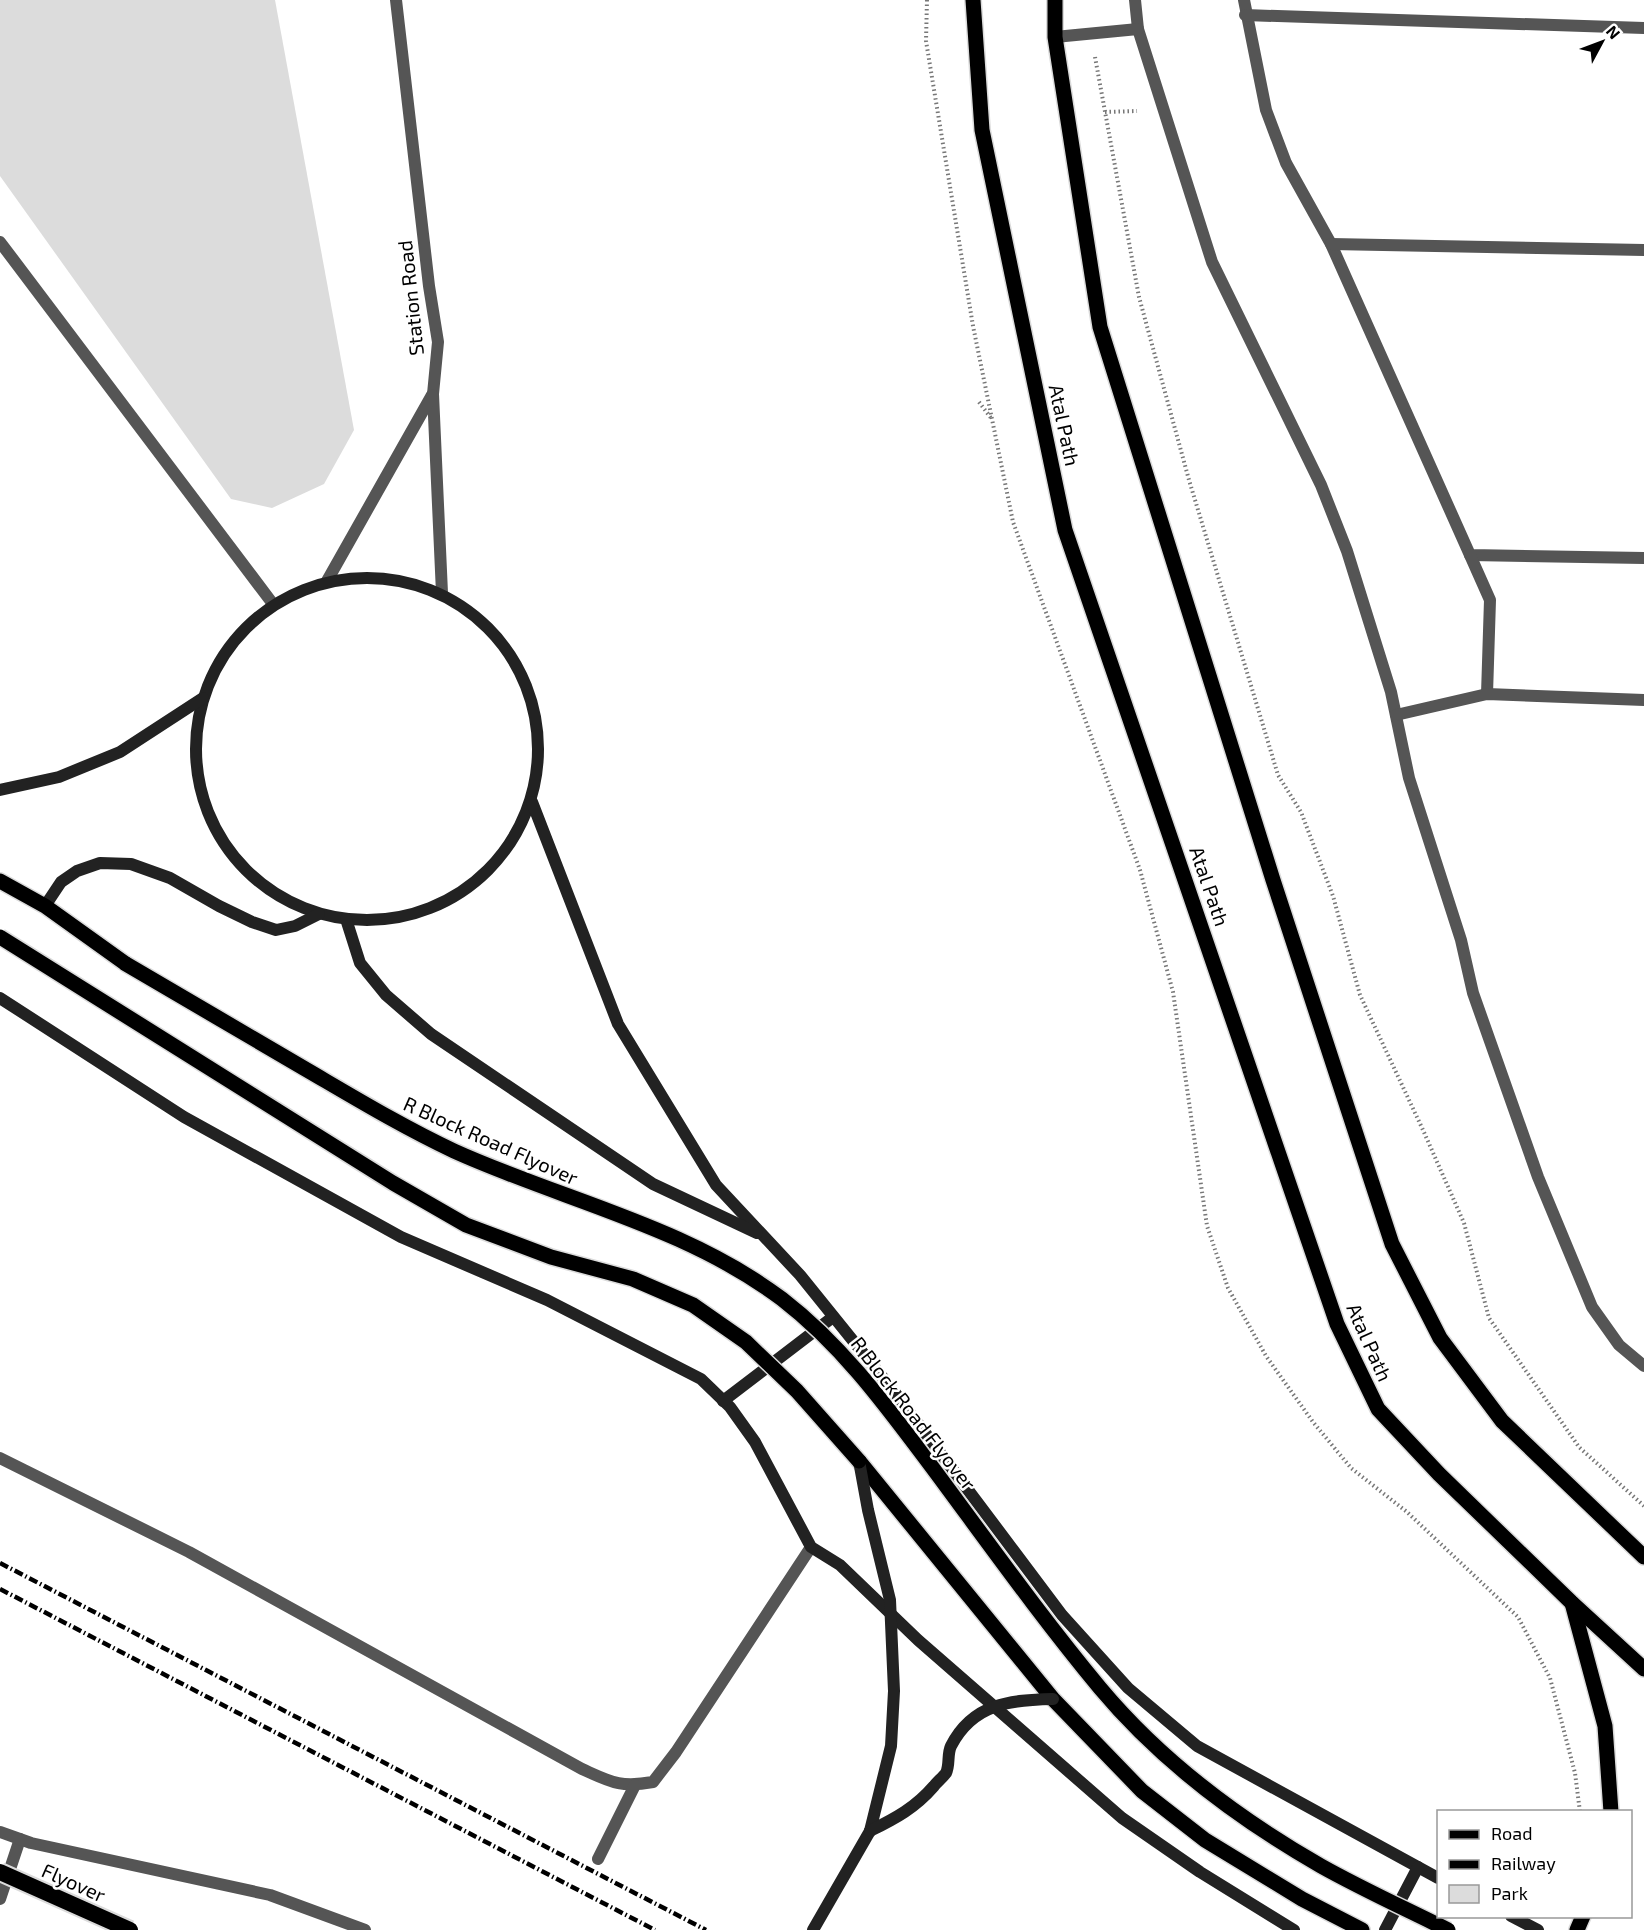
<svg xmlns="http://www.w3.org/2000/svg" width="1644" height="1930" font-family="'Exo 2',sans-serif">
  <rect width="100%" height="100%" fill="#fff"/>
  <polygon fill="#dcdcdc" points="0,0 275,0 354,430 324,484 272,508 231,499 0,176"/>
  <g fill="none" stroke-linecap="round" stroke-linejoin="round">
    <defs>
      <g id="primary">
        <polyline points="973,0 982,130 1065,530 1337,1324 1378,1409 1439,1474 1571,1602 1644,1669"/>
        <polyline points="1055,0 1055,37 1100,327 1273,880 1392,1244 1440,1338 1502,1421 1644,1557"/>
        <polyline points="0,881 45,906 126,964"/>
        <polyline points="859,1461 1053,1699 1142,1791 1205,1840 1302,1899 1362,1930"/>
        <polyline points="1572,1603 1605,1726 1611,1812"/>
        <polyline points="1577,1930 1583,1916"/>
      </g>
    </defs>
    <use href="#primary" stroke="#dbdbdb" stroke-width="18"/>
    <g stroke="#777" stroke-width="4" stroke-dasharray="1.5 3" stroke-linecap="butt">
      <polyline points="927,0 926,41 973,326 1013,522 1140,870 1173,992 1207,1226 1228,1288 1266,1356 1313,1422 1351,1468 1407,1512 1518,1617 1550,1678 1575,1773 1580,1812"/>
      <polyline points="1095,57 1139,297 1189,480 1278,775 1301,812 1333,896 1360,995 1423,1130 1464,1223 1489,1318 1579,1447 1644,1506"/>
      <polyline points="1105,112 1137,111"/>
      <polyline points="979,402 991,418"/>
    </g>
    <polyline stroke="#555" stroke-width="12" points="0,242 273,604"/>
    <g stroke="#555" stroke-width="12">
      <polyline points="1135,0 1138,29 1212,262 1321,485 1347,551 1391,692 1409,778 1461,940 1473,993 1538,1177 1592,1307 1619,1345 1644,1366"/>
      <polyline points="1244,0 1266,110 1286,163 1331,244 1470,555 1644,558"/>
      <polyline points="1245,15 1644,28"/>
      <polyline points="1055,37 1138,29"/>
      <polyline points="1331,244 1644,250"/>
      <polyline points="1470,555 1490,600 1487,694"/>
      <polyline points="1396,715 1487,694 1644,700"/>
      <path d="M0,1458L189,1552L582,1769C611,1782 620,1788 653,1782L676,1752L811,1547"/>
      <polyline points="598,1859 635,1785"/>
      <polyline points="0,1899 20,1839"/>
    </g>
    <g stroke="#555" stroke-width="12">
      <polyline points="396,0 429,286 438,342 433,394 442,593"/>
      <polyline points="327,581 432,395"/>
      <polyline points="0,1832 31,1843 270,1895 365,1930"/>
    </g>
    <g stroke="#222" stroke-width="12">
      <circle cx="367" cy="749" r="171"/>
      <polyline points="0,790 59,777 120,752 203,698"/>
      <polyline points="532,802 618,1024 716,1185 800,1275 896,1394 1062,1615 1128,1688 1197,1746 1438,1878"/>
      <polyline points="45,906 61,882 77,871 100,863 131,864 170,878 219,906 252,922 276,930 295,926 319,914"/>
      <polyline points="346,919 360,963 386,995 431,1034 653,1184 757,1233"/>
      <polyline points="0,998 184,1117 401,1237 547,1300 701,1379 730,1407 755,1442 811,1547 840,1565 918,1640 1122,1818 1200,1872 1294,1930"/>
      <polyline points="723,1401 833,1317"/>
      <polyline points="1511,1916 1538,1930"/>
      <polyline points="813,1930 870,1831"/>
      <polyline points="1385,1930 1418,1867"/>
    </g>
    <use href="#primary" stroke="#000" stroke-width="15"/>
    <g stroke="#000" stroke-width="4.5" stroke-dasharray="9 3 1.5 3" stroke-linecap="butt">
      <polyline points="0,1563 706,1930"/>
      <polyline points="0,1589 655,1930"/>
    </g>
    <defs>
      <g id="primary-bridge">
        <polyline points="0,937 393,1183 466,1225 551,1257 633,1279 693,1305 746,1342 797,1391 859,1461"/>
        <path d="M126,964C186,999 247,1035 307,1070C355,1098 403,1127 454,1151C562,1200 685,1226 782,1299C843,1346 887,1407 932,1467C987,1541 1041,1617 1100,1688C1161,1761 1239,1819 1321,1866C1362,1889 1406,1909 1448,1930"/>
      </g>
      <polyline id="trunk-bridge" points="0,1872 130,1930"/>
    </defs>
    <use href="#primary-bridge" stroke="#dbdbdb" stroke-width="18" stroke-linecap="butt"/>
    <use href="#trunk-bridge" stroke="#dbdbdb" stroke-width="20" stroke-linecap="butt"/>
    <g stroke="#222" stroke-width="12">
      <polyline points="859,1461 868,1510 890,1600 894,1691 891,1746 870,1831"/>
      <path d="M870,1831C896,1818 915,1808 934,1786C937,1782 943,1777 946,1773C950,1765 947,1754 951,1746C973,1703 1011,1700 1053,1699"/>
    </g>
    <use href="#primary-bridge" stroke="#000" stroke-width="15"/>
    <use href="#trunk-bridge" stroke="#000" stroke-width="16"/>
  </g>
  <g text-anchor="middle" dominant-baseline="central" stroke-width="5" stroke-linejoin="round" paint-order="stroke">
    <g font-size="20" fill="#000" stroke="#fff">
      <text transform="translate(410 298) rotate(-96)">Station Road</text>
      <text transform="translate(1065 425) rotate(78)">Atal Path</text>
      <text transform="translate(1210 886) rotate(71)">Atal Path</text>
      <text transform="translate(491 1140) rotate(24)">R Block Road Flyover</text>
      <text transform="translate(1370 1342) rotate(66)">Atal Path</text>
      <text transform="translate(914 1413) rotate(52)">R Block Road Flyover</text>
      <text transform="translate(74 1882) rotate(24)">Flyover</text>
    </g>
  </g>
  <rect x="1437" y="1810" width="195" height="108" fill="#ffffff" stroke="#999999" stroke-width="1.5"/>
  <rect x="1449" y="1830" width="30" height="9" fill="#000000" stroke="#999999" stroke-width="1.5"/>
  <text x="1491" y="1840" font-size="18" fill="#000000">Road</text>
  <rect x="1449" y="1860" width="30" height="9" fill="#000000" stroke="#999999" stroke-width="1.5"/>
  <text x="1491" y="1870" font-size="18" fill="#000000">Railway</text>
  <rect x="1449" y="1885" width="30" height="18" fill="#dcdcdc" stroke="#999999" stroke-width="1.5"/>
  <text x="1491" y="1900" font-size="18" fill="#000000">Park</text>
  <g transform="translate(1602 42) rotate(49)" stroke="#ffffff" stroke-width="4.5" paint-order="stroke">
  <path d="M0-4.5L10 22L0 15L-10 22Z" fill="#000000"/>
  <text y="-9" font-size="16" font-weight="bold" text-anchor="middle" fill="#000000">N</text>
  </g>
</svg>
